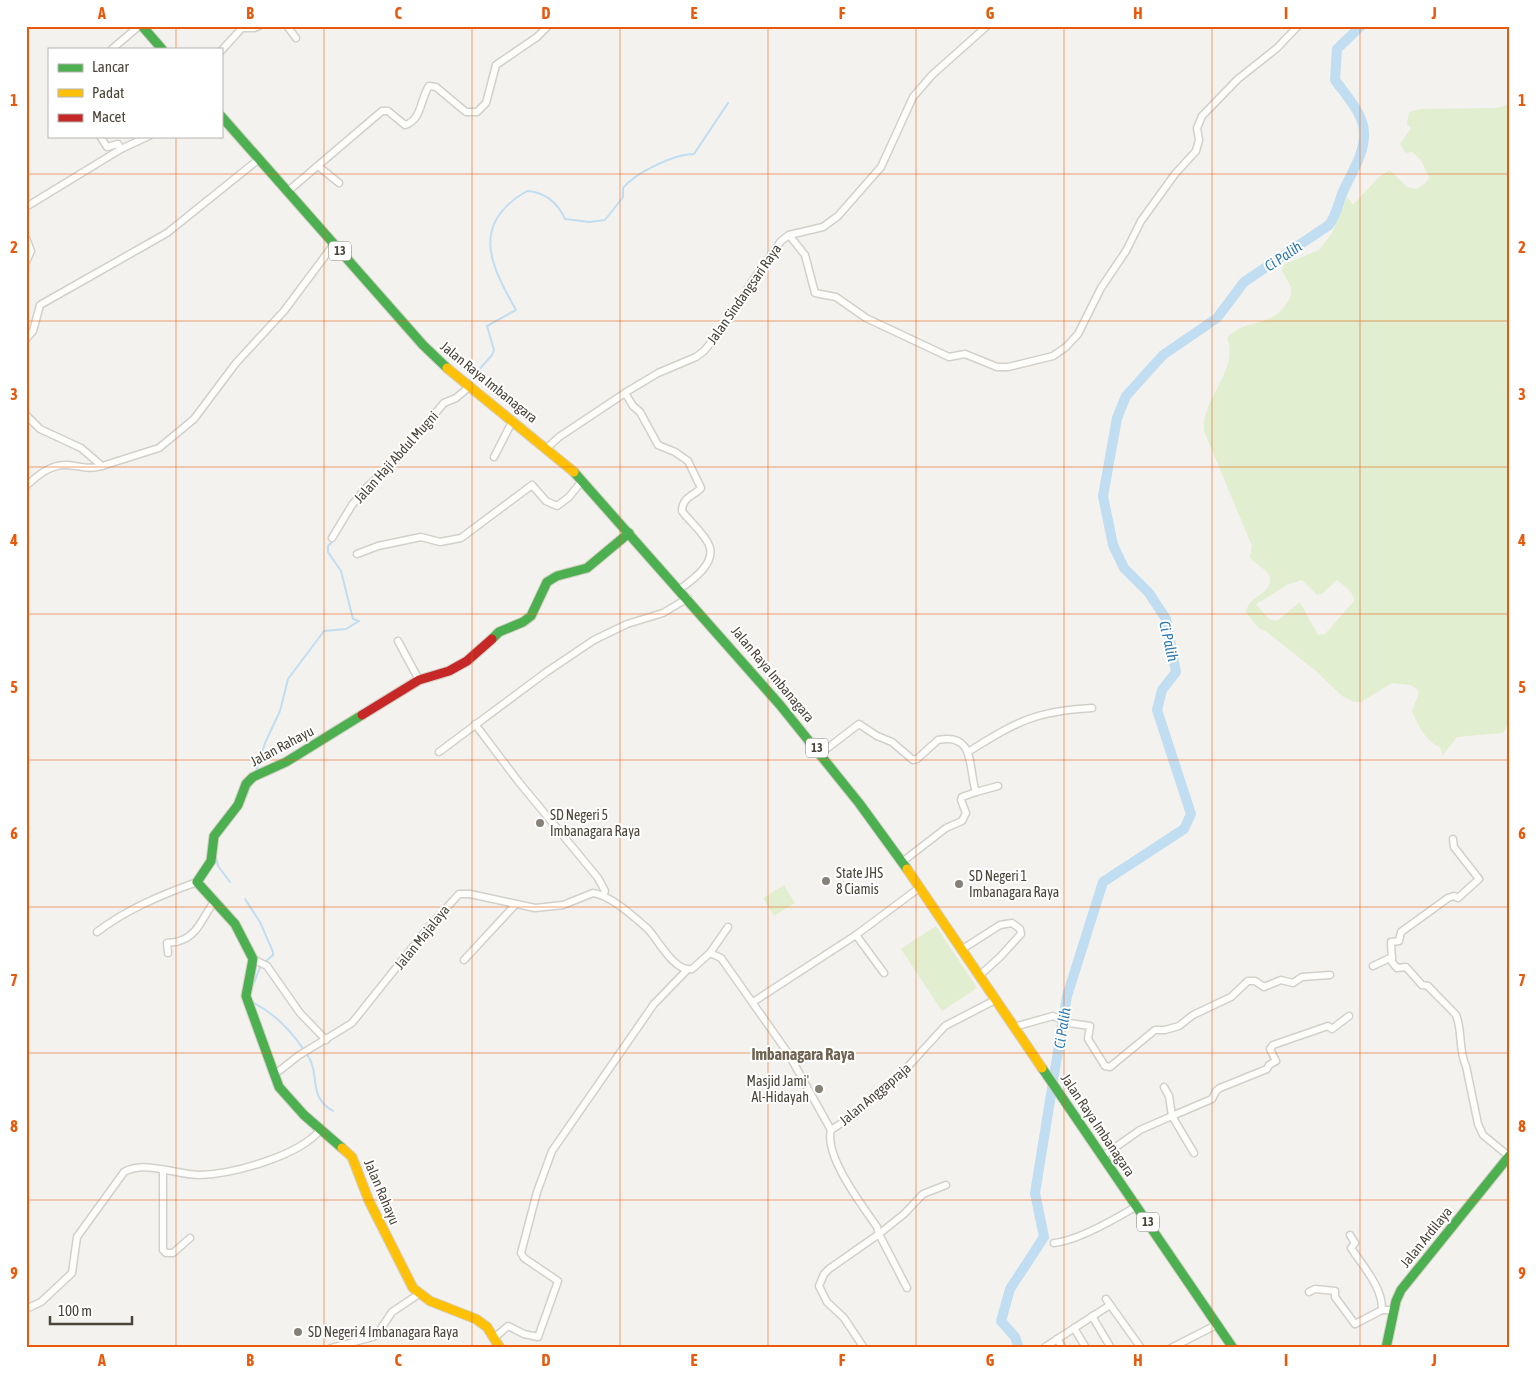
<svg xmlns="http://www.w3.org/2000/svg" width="1536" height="1374" font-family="'Asap Condensed',sans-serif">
  <rect width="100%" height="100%" fill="#f4f2ee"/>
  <g fill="#e1eecf" fill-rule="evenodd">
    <path d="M1510,32V719L1503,733L1457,737L1443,755L1440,747C1426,742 1418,725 1412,711L1419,693L1417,689L1410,685L1392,683L1361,702H1354L1342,696L1317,672L1267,632L1259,628L1246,613C1247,596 1269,597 1270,580C1270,570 1255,565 1250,557L1252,546L1204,431C1201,398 1240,370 1227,338C1240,323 1257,325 1273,317C1282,312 1293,298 1291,288C1289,281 1284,276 1282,270L1285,264L1319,250L1332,233L1347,197L1353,205L1379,177L1390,170L1407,187L1416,189L1425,184L1429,178L1421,160L1412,152L1406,153L1400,144L1411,128L1407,124L1409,112L1420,109L1498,108L1508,104ZM1302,580L1317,595L1322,594L1337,580C1344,586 1354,591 1354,601L1325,634L1318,635L1300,602L1277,621L1269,619L1256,604L1287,585Z"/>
    <polygon points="784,885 795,903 774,916 763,898"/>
    <polygon points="936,926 977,988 942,1011 901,949"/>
  </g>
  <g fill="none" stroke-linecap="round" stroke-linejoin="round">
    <g stroke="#c0ddf1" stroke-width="2">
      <path d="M470,380L492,355L494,350L487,326L516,310C490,264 470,224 527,191C545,192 558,203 565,219L589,222L605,220L623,197V188C635,173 674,154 694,154L728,103"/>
      <polyline points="439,413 448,404"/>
      <polyline points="394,466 428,426"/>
      <polyline points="336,537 353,509"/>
      <polyline points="256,772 265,743 280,711 288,679 324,631 346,629 359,621 353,619 341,571 328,552 328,546 333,541"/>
      <polyline points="245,798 251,784"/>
      <polyline points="234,817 242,807"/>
      <polyline points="216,857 218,866 230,882"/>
      <polyline points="245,899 260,922 273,952 273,955 265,962"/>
      <polyline points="252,988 261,965"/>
      <path d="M252,1002C274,1013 290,1029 304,1050"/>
      <path d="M307,1054C321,1075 307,1096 333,1111"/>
    </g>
    <path stroke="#c0ddf1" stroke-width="10" d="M1019,1348L1015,1337L1001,1321L1010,1289L1044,1237L1035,1193L1067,996L1103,882L1184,829L1191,814L1157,710L1162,690L1176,672L1166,619L1149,593L1124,568L1113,545L1103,496L1117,418L1126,396L1163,355L1217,318L1244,282L1329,225C1336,216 1338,205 1342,194C1350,175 1365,154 1364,133C1364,114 1345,94 1335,80L1337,49L1361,26"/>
    <defs>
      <g id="street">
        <polyline points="287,26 296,38"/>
        <polyline points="112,49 139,26"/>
        <polyline points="221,51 242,28 254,28 259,26"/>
        <polyline points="100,136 107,147 118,144 121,149"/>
        <polyline points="318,166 339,183"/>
        <path d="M287,192L382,111H388L405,125C422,120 420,99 429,86L436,87L466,112H477L486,103L496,65L537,37L548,26"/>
        <polyline points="26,207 121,149 149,136"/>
        <polyline points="789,235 805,255 815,293 836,297 866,318 949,357 965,354 997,367 1008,367 1053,356 1066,347 1078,334 1101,288 1126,251 1141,221 1175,174 1196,151 1199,140 1197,128 1202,116 1238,79 1277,48 1298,26"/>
        <polyline points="26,238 31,251 26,262"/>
        <polyline points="26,339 33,331 40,305 167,233 259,159"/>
        <path d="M625,393L633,406L640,412L658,445L675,452L688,461L701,488C694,496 682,497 682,511C690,522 704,533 709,545C717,563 691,581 680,589"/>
        <polyline points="26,415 40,429 81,448 102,466 159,448 194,419 236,363 284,311 334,244"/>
        <polyline points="548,447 559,437 628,391 658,373 696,357 704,351 726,324 753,280 781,241 789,235 823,227 838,216 881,167 913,97 932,75 987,26"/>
        <polyline points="494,457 513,420"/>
        <path d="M26,486C38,475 51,464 67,465C80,466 89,470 102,466"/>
        <polyline points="332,538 352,505 367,487 394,462 444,403 456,398 469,387"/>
        <polyline points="357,554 378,546 421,537 440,542 461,538 532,485 546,501 557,506 569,497 582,481"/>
        <polyline points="398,641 419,680"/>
        <polyline points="475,724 518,781 598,878 605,891 603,895"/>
        <polyline points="439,752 545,673 594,640 627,624 663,613 688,598"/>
        <path d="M968,752C1016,722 1035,711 1092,708"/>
        <path d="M821,753L859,724L877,736L892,742L913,760L917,759L938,740C976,732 968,769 976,792L998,786"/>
        <path d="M1453,839L1454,847L1479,879L1458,898L1454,896L1448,898L1401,932L1399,941L1391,942L1392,962L1397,968L1406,967L1422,985L1428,986C1433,992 1454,1012 1456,1015C1463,1032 1458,1050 1466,1066L1478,1124L1483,1135L1510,1157"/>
        <polyline points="902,862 946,828 962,821 966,813 961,800 962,797 976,792"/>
        <path d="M97,932C127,909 161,895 197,882"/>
        <polyline points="856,935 884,973"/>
        <polyline points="961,950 1000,925 1012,923 1020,929 1021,934 1000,957 979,976"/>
        <path d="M168,953L167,943C171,942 175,943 179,941C198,936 203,916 214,902"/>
        <polyline points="710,953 728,927"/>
        <polyline points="253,959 267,966 300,1013 326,1040"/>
        <polyline points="464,960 515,905"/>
        <polyline points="1373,966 1392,957"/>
        <polyline points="753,1002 856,935 919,888"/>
        <polyline points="1014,1027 1053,1016 1069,1023 1090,1026 1088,1039 1105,1066 1110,1067 1155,1030 1165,1030 1179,1026 1193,1015 1231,997 1248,981 1255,981 1264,987 1281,980 1293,983 1302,977 1330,975"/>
        <path d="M274,1075L298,1056L352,1023L427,929L459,894H470L535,908L563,905L593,893C612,896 634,917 648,929C658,940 675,973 692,969L710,953L721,958L788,1053L831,1130"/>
        <polyline points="1164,1087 1169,1096 1172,1116 1212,1099 1216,1091 1220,1088 1267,1069 1269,1065 1276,1061 1270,1049 1273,1045 1328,1026 1332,1029 1349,1016"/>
        <polyline points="1103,1156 1140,1130 1172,1116 1194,1153"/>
        <polyline points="163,1171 163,1250 166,1253 173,1253 190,1238"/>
        <path d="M1350,1235L1355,1243L1351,1248C1363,1266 1383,1288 1382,1310"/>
        <path d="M1054,1243C1076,1241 1117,1218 1137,1206"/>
        <polyline points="907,1288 879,1234 904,1214 923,1194 946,1185"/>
        <polyline points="1309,1292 1315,1289 1335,1291 1335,1297 1355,1324 1382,1310 1394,1310"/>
        <polyline points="1106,1299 1141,1348"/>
        <path d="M26,1309L41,1302L72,1273L77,1237L124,1172C146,1160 176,1175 200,1175C233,1174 299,1156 320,1130"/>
        <polyline points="1092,1316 1111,1348"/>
        <polyline points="1074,1328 1086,1348"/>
        <polyline points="494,1338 508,1326 524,1334 538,1337 558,1281 524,1258 521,1253 537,1192 552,1151 654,1004 687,970"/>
        <polyline points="1057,1339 1063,1348"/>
        <polyline points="1045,1347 1110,1305"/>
        <polyline points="331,1348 373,1337 378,1333 392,1312 419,1294"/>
        <path d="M864,1348L844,1318L827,1302L819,1286L824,1274L829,1269L879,1234L877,1227C862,1205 824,1156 831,1130L851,1117L902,1073L945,1026L995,1000"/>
        <polyline points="1171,1348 1218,1324"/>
      </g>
      <g id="fast">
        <polyline points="142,26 162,49"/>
        <polyline points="221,116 423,345 447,368"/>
        <polyline points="574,472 780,705 859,803 907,869"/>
        <polyline points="492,639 499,632 523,622 531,616 547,582 557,576 587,568 629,533"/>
        <polyline points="1042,1068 1233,1348"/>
        <polyline points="342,1148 304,1115 279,1087 246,996 253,959 235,924 197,882 211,861 214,836 238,805 246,784 253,777 286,762 362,715"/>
        <polyline points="1386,1348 1396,1301 1401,1290 1510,1155"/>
      </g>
      <g id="slow">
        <polyline points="447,368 574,472"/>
        <polyline points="907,869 1042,1068"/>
        <polyline points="342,1148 352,1157 369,1201 413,1288 430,1301 476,1319 487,1327 500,1348"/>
      </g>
      <polyline id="jam" points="362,715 419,680 449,671 467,661 492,639"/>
    </defs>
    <use href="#street" stroke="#d2d0cb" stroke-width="9"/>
    <use href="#fast" stroke="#d3cfc5" stroke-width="11"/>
    <use href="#slow" stroke="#d3cfc5" stroke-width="11"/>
    <use href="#jam" stroke="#d3cfc5" stroke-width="11"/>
    <use href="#street" stroke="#fdfdfc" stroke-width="6"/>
    <use href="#fast" stroke="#4caf50" stroke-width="9"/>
    <use href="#slow" stroke="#ffc107" stroke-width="9"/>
    <use href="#jam" stroke="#c62828" stroke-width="9"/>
  </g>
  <path fill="none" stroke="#e8590c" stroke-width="1" stroke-opacity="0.55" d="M176,26V49M324,26V1348M472,26V1348M620,26V1348M768,26V1348M916,26V1348M1064,26V1348M1212,26V1348M1360,26V1348M176,136V1348M26,174H1510M26,321H1510M26,467H1510M26,614H1510M26,760H1510M26,907H1510M26,1053H1510M26,1200H1510"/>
  <g fill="#868178" stroke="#fff" stroke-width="2">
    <circle cx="540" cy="823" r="5"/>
    <circle cx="826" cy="881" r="5"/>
    <circle cx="959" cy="884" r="5"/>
    <circle cx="819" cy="1089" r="5"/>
    <circle cx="298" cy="1332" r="5"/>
  </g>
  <g text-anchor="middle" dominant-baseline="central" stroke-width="4" stroke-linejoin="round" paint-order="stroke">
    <g fill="#fff" stroke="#817c74" stroke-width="1">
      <rect x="329" y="241.5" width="22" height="19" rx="4"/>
      <rect x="806" y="738.5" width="22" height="19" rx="4"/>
      <rect x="1137" y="1212.5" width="22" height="19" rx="4"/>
    </g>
    <g font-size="12" font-weight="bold" fill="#4b4439">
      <text x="340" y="251">13</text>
      <text x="817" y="748">13</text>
      <text x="1148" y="1222">13</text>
    </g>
    <g font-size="14" fill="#4b4439" stroke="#fff">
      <text transform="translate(744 294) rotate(-55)">Jalan Sindangsari Raya</text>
      <text transform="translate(489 382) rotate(39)">Jalan Raya Imbanagara</text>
      <text transform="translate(396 457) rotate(-48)">Jalan Haji Abdul Mugni</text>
      <text transform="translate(773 674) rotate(50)">Jalan Raya Imbanagara</text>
      <text transform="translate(282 746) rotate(-28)">Jalan Rahayu</text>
      <text transform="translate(422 937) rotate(-51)">Jalan Majalaya</text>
      <text transform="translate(875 1094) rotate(-40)">Jalan Anggapraja</text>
      <text transform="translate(1098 1125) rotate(56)">Jalan Raya Imbanagara</text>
      <text transform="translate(382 1192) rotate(67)">Jalan Rahayu</text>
      <text transform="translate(1426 1237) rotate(-51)">Jalan Ardilaya</text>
    </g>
    <g font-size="14" fill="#4b4439" stroke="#fff" text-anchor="start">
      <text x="550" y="815">SD Negeri 5<tspan x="550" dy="16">Imbanagara Raya</tspan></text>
      <text x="836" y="873">State JHS<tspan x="836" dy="16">8 Ciamis</tspan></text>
      <text x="969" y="876">SD Negeri 1<tspan x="969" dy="16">Imbanagara Raya</tspan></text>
      <text x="809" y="1081" text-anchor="end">Masjid Jami'<tspan x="809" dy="16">Al-Hidayah</tspan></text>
      <text x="308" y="1332">SD Negeri 4 Imbanagara Raya</text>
    </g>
    <g font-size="15" font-style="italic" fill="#2e7ab2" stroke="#fff">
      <text transform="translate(1283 256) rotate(-34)">Ci Palih</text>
      <text transform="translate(1169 641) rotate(77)">Ci Palih</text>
      <text transform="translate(1062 1028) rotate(-81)">Ci Palih</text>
    </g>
    <g font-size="16" font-weight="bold" fill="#6e6250" stroke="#fff">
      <text x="803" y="1054">Imbanagara Raya</text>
    </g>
  </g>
  <rect width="1536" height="1374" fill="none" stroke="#ffffff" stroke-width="55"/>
  <rect x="48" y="48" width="175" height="90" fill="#ffffff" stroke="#b7b4b0"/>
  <rect x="58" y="64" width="25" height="8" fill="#4caf50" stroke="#b7b4b0"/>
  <text x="92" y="72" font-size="15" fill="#4b4439">Lancar</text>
  <rect x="58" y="89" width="25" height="8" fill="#ffc107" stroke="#b7b4b0"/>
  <text x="92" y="98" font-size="15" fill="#4b4439">Padat</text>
  <rect x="58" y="114" width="25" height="8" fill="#c62828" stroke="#b7b4b0"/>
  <text x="92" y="122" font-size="15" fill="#4b4439">Macet</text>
  <path d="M50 1316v8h82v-8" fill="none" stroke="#4b4439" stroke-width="2.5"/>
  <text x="58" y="1316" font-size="15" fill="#4b4439" stroke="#ffffff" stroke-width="4" paint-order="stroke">100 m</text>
  <rect x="28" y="28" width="1480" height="1318" fill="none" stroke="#e8590c" stroke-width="2"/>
  <g font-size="16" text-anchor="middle" font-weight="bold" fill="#e8590c">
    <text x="102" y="19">A</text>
    <text x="250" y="19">B</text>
    <text x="398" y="19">C</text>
    <text x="546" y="19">D</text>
    <text x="694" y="19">E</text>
    <text x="842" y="19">F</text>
    <text x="990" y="19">G</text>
    <text x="1138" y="19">H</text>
    <text x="1286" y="19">I</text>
    <text x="1434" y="19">J</text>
    <text x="14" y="106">1</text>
    <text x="1522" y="106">1</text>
    <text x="14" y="253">2</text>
    <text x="1522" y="253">2</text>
    <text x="14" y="400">3</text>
    <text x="1522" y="400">3</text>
    <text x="14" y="546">4</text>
    <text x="1522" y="546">4</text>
    <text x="14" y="693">5</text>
    <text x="1522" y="693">5</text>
    <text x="14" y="839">6</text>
    <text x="1522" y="839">6</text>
    <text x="14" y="986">7</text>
    <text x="1522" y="986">7</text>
    <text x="14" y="1132">8</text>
    <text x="1522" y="1132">8</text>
    <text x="14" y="1279">9</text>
    <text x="1522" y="1279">9</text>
    <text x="102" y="1366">A</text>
    <text x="250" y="1366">B</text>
    <text x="398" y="1366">C</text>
    <text x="546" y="1366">D</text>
    <text x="694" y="1366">E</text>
    <text x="842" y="1366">F</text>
    <text x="990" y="1366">G</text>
    <text x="1138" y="1366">H</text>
    <text x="1286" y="1366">I</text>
    <text x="1434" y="1366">J</text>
  </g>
</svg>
